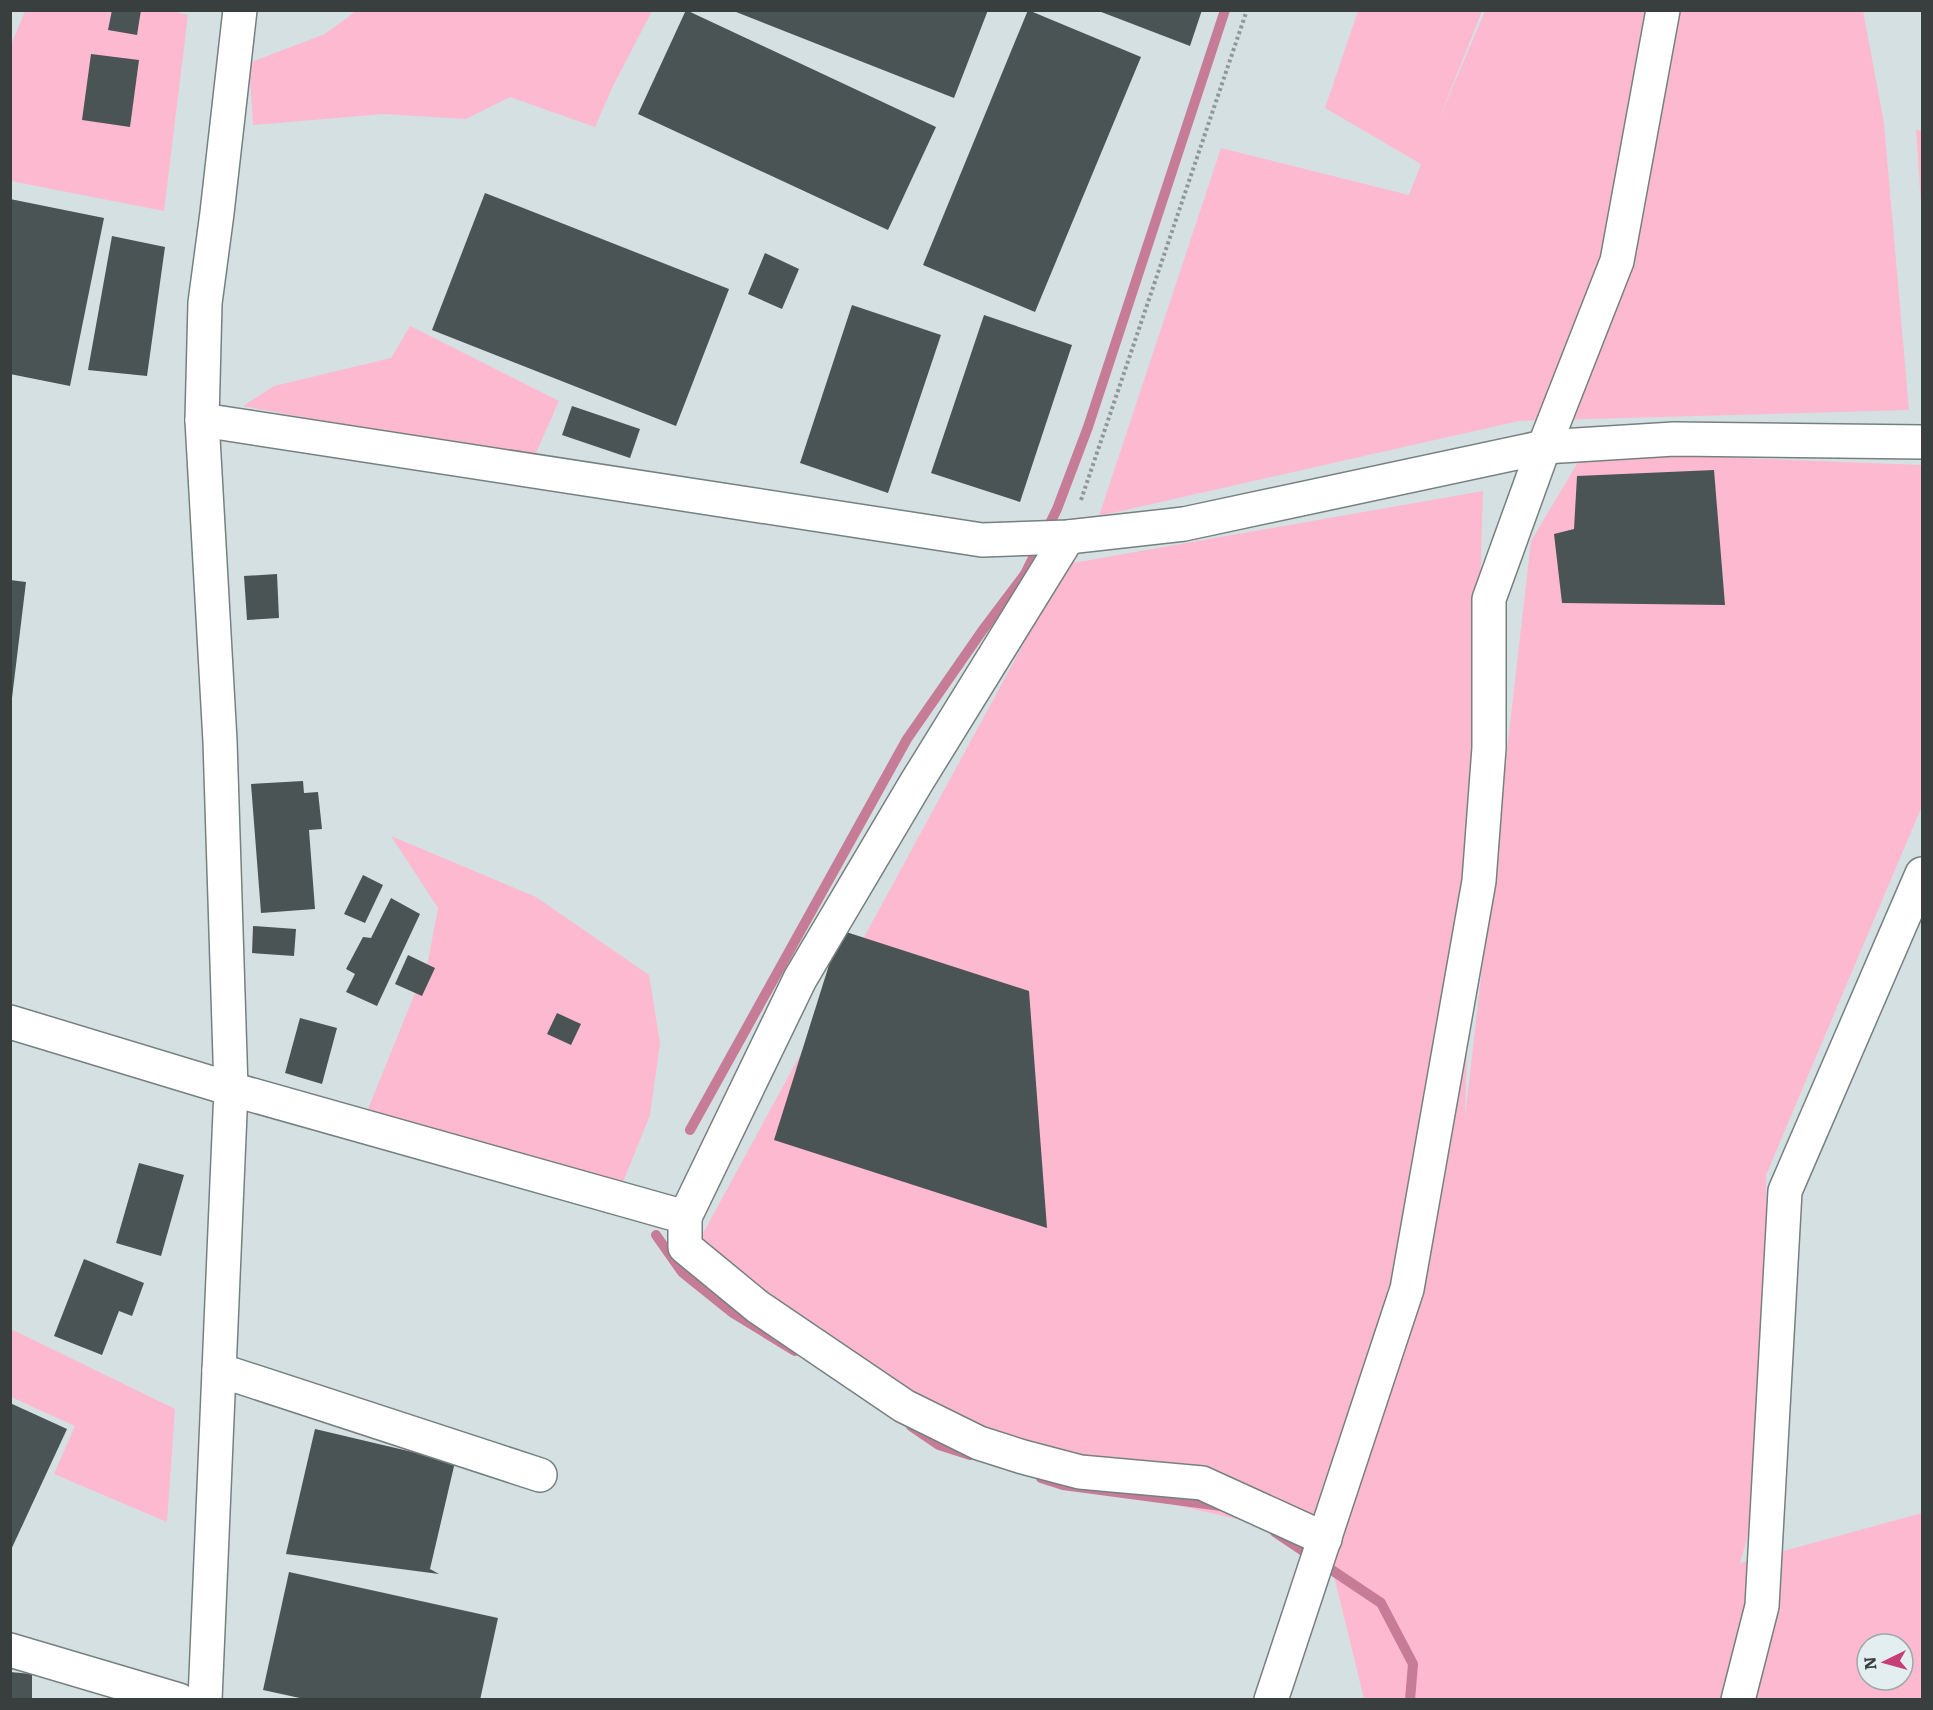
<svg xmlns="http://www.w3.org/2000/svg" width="1933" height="1710" font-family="Literata,serif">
  <rect width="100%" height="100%" fill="#d5e0e2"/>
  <g fill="#fdb9cf" fill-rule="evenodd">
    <polygon points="170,10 188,15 164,211 11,181 11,45 25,11"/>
    <polygon points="356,11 652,11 613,86 595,127 510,97 466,119 383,114 253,125 249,63 325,34"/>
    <polygon points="1358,11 1482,11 1438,122 1485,11 1863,11 1884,123 1909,410 1519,421 1099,516 1221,148 1409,195 1421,164 1325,108"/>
    <polygon points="1916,130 1922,131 1922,219"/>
    <polygon points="410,326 559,401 535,455 422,440 243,406 274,386 391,358"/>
    <path d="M1584,452L1922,465V806L1766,1175L1770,1459L1740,1563L1922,1513V1699H1364L1325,1539L1004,1466L682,1272L1067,564L1483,491L1465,1117L1531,541ZM1867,1644H1903V1680H1867Z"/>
    <polygon points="391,836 536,897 649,975 660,1043 650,1115 621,1187 366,1114 428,961 438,908"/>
    <polygon points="11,1329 175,1409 167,1522 54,1474 75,1426 11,1397"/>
  </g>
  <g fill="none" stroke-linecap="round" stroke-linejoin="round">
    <g stroke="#c67c96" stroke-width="10">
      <polyline points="690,1130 907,739 982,631 1025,574 1057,509 1088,427 1225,10"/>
      <polyline points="656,1235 682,1272 733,1313 795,1351"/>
      <polyline points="911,1426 939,1445 970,1455"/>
      <polyline points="1041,1478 1063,1485 1221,1506"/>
      <polyline points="1275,1532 1381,1603 1413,1664 1410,1700"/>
    </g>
  </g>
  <g fill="#4a5455">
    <polygon points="112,10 141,10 137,35 108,30"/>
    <polygon points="686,10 936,127 888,230 638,114"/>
    <polygon points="731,10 988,10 954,98"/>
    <polygon points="1028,10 1141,57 1035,312 923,265"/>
    <polygon points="1096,10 1202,10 1190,46"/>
    <polygon points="91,54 139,60 130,127 82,120"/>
    <polygon points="485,193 729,289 676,426 432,330"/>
    <polygon points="10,199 104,218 70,386 10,374"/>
    <polygon points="112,236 165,247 147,376 88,370"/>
    <polygon points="765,253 799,269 782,309 748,294"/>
    <polygon points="852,305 941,335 888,493 800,463"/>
    <polygon points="984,315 1072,345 1020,502 931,473"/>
    <polygon points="572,406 640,429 630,458 562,435"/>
    <polygon points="1714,470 1725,605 1562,603 1554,534 1574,529 1577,476"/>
    <polygon points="277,574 279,618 247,620 244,576"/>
    <polygon points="10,580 26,582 12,698 10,698"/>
    <polygon points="303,781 304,793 318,792 322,829 309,830 315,909 261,913 251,784"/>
    <polygon points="363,875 383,885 365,923 344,914"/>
    <polygon points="391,898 420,914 377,1006 346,992 355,974 346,969 363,937 371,938"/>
    <polygon points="253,926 296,929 294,956 252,953"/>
    <polygon points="840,930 1029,991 1047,1228 774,1140"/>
    <polygon points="408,955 435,968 422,996 395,984"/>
    <polygon points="557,1013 581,1024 571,1045 547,1034"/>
    <polygon points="300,1018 337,1028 322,1084 285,1073"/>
    <polygon points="139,1163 184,1175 161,1256 116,1243"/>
    <polygon points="84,1259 144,1283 132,1316 119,1311 102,1355 54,1336"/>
    <polygon points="10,1403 67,1429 10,1552"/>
    <polygon points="315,1429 455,1462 430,1569 439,1574 286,1554"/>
    <polygon points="289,1572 498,1618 480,1700 309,1700 263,1690"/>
    <polygon points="10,1672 32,1674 32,1700 10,1700"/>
  </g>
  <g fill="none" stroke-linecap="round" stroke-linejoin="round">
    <defs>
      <g id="minor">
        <polyline points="202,420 982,540 1068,537 1184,524 1544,447 1674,439 1922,442"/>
        <polyline points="10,1022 231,1089 685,1217 685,1247 758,1307 904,1406 979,1443 1023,1457 1080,1472 1202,1483 1325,1539"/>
        <polyline points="685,1217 800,979 916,783 1068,537"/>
        <polyline points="219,1370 540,1475"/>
        <polyline points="10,1650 179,1700"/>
        <polyline points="205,1700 231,1089 220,741 202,420 205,303 217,213 240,10"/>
        <polyline points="1271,1700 1407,1289 1479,881 1489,748 1489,599 1544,447 1617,261 1663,10"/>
        <polyline points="1738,1700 1762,1606 1785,1191 1922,874"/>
      </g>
    </defs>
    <use href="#minor" stroke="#768081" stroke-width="36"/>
    <polyline stroke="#8f9798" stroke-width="4" stroke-dasharray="3 3" stroke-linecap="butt" points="1081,500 1247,10"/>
    <use href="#minor" stroke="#fff" stroke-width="33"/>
  </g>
  <rect width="1933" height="1710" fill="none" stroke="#393e3e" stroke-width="24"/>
  <g transform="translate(1885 1662) rotate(265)"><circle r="28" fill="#e2eeef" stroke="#9ea8a8" stroke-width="1.5"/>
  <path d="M0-4.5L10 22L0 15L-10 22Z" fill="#c63d78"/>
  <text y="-9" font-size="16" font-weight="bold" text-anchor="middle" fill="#393e3e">N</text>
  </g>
</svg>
